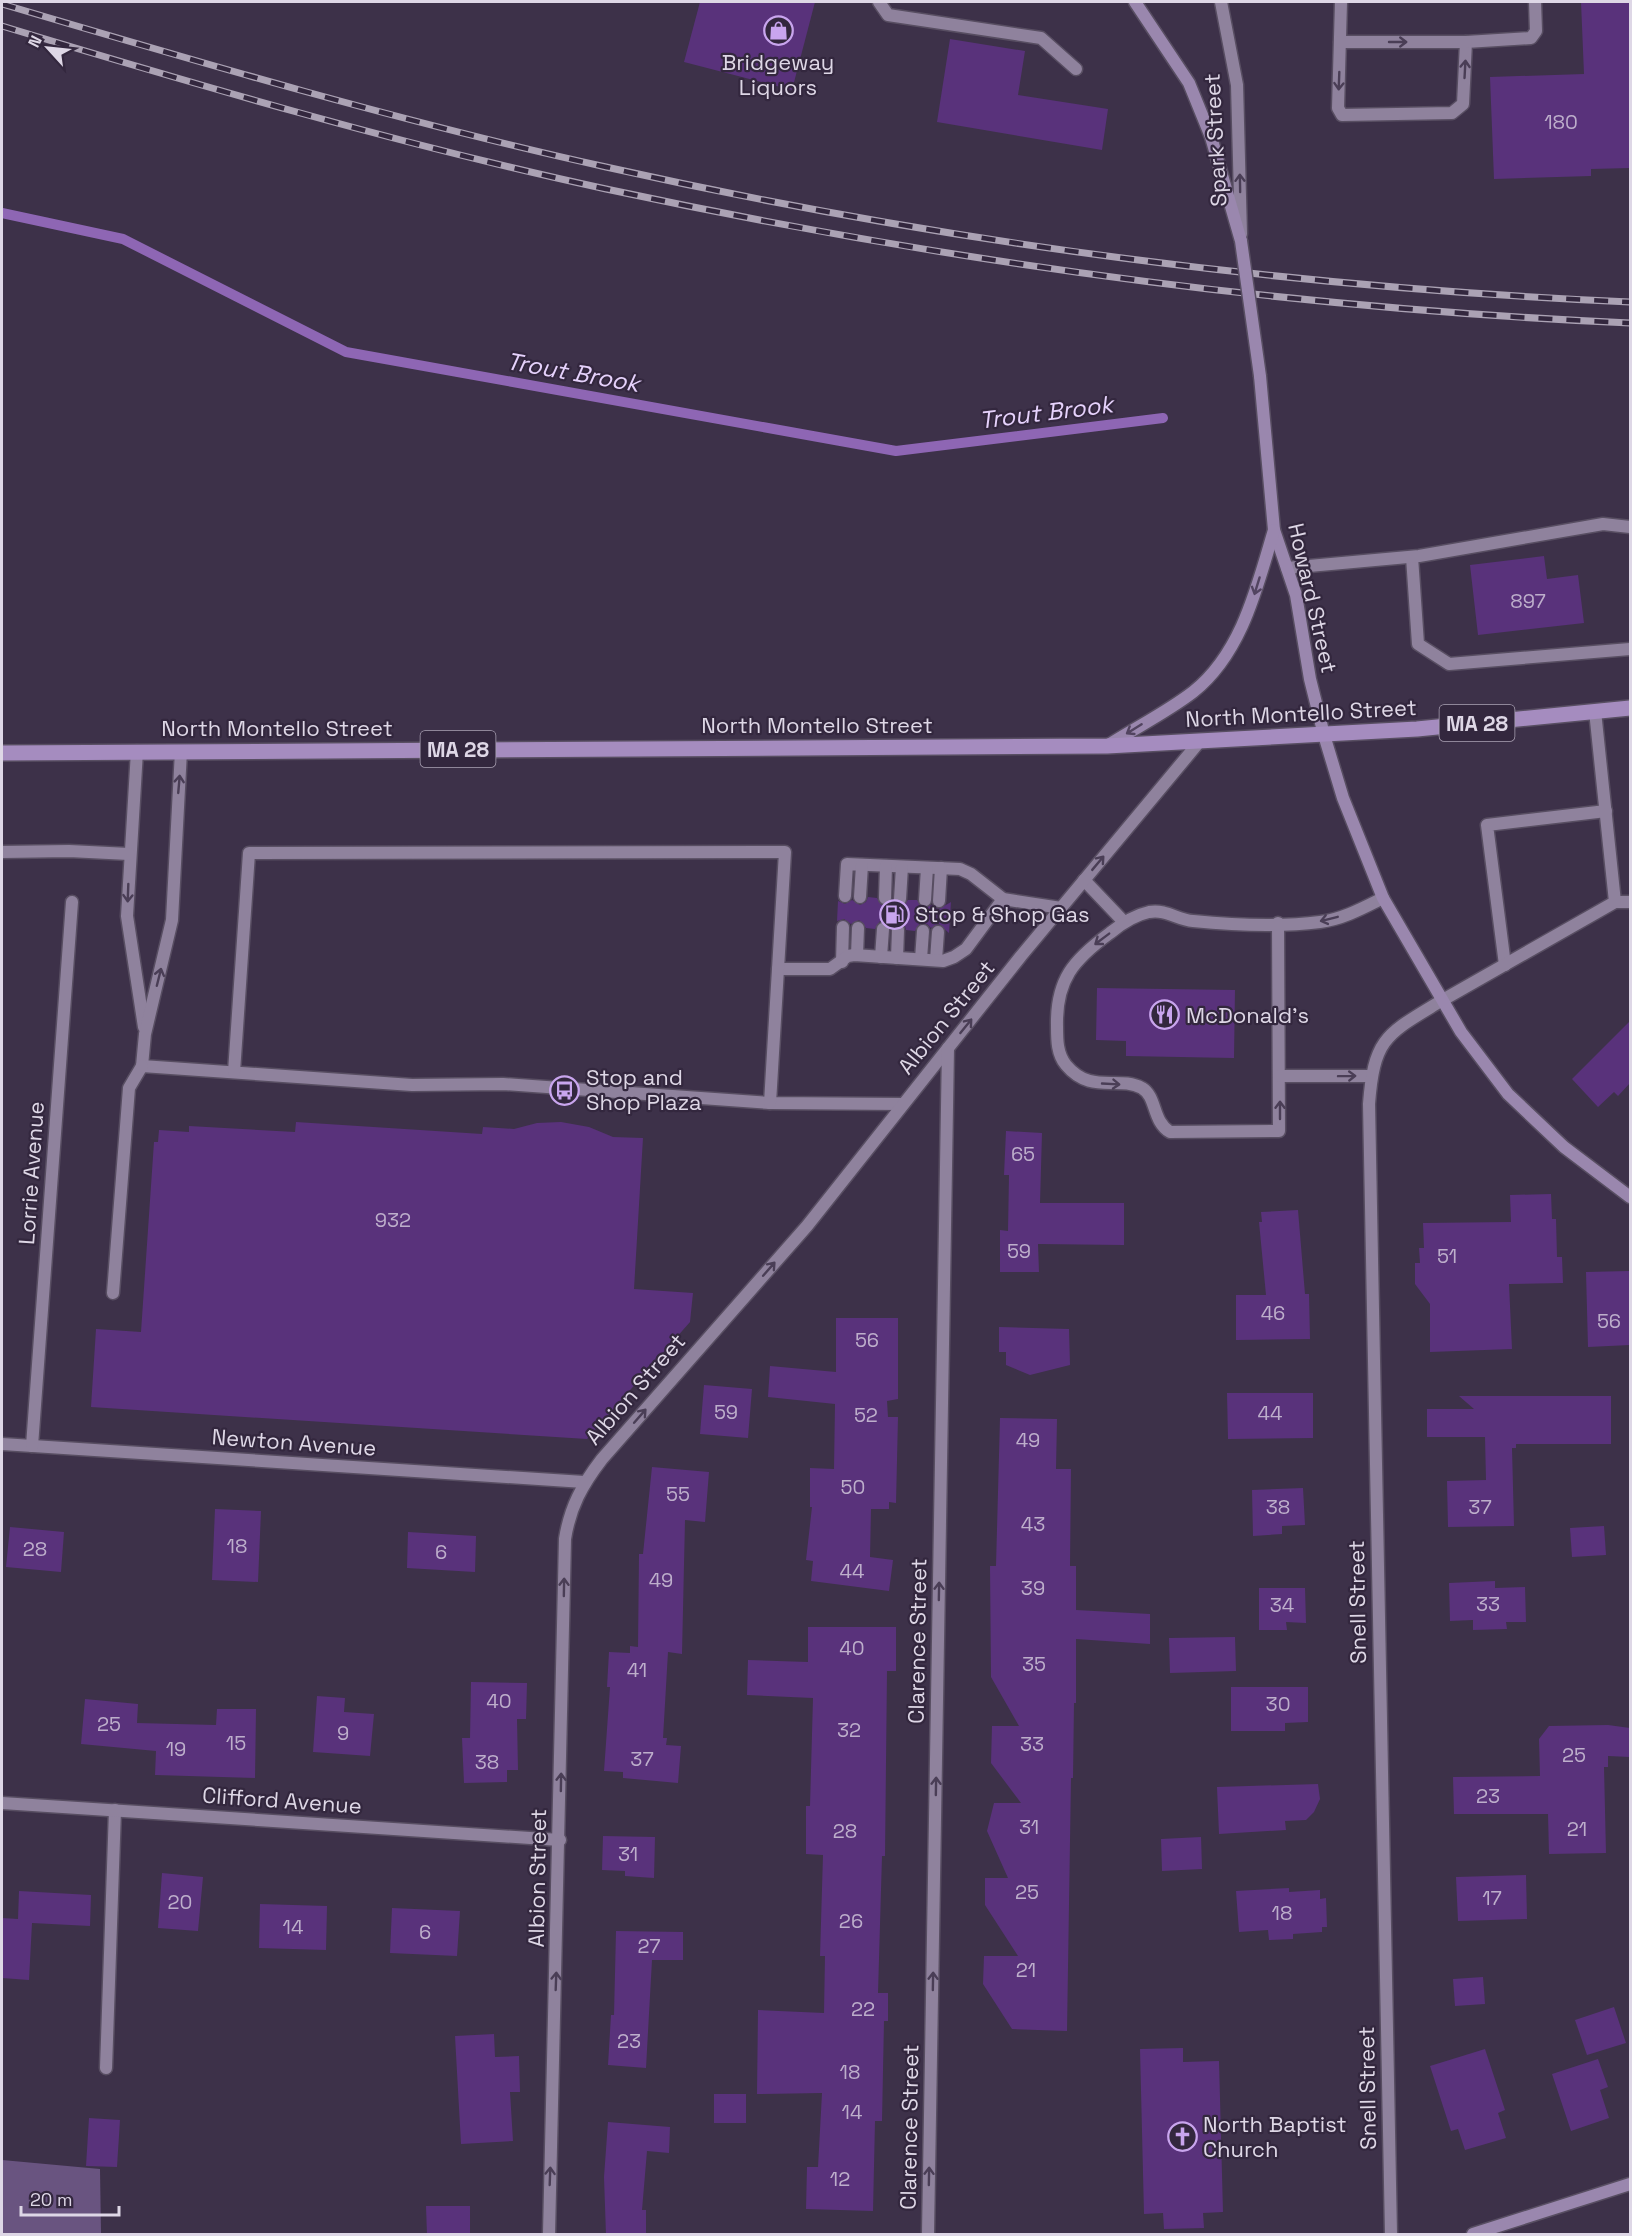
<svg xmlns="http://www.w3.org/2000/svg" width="1632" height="2236" font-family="'Space Grotesk',sans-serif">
  <rect width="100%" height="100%" fill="#3d3149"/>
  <polygon fill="#695480" points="2,2160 100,2169 101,2234 2,2234"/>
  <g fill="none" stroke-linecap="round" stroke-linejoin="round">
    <polyline stroke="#8e66b4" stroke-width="10" points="2,213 123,239 346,352 896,451 1163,418"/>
  </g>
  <g fill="#59327b">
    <polygon points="700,2 815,2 792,90 684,62"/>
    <polygon points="1581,2 1630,2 1630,168 1591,169 1591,176 1494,179 1490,77 1584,74"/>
    <polygon points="950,39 1025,51 1018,95 1108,109 1102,150 937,122"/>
    <polygon points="1544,556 1547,579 1578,575 1584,623 1478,635 1470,565"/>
    <polygon points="868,897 877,898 881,905 888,905 892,902 900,907 908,900 917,900 924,908 932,905 939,909 951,902 949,933 939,924 931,928 927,924 920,923 915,931 906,930 905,926 899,922 891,926 887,922 880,921 875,929 866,928 859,920 851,924 844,919 837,921 838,901 845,904 852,900 860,905 866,902"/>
    <polygon points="1097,988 1235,990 1234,1058 1126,1056 1126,1041 1096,1040"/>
    <polygon points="1630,1021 1630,1083 1618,1096 1614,1092 1598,1107 1572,1079"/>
    <polygon points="296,1122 482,1134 483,1127 514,1129 537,1123 561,1122 589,1127 613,1137 643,1138 634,1289 693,1293 690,1322 587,1439 91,1407 96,1329 141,1332 154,1142 158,1142 159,1130 189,1132 189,1126 295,1132"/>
    <polygon points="1006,1131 1042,1133 1040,1203 1124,1203 1124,1245 1038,1244 1039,1272 1000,1272 1000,1230 1008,1231 1009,1175 1004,1175"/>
    <polygon points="1551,1194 1552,1219 1556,1219 1557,1257 1562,1257 1563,1283 1509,1284 1512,1349 1430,1352 1430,1304 1415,1284 1415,1263 1420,1263 1419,1248 1424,1248 1423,1223 1511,1222 1510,1195"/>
    <polygon points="1298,1210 1305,1294 1309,1294 1310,1339 1236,1340 1236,1295 1266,1295 1259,1222 1262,1222 1261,1212"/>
    <polygon points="1629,1271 1630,1345 1588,1347 1586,1272"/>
    <polygon points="836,1318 898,1318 898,1399 887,1401 888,1417 898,1417 896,1503 889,1502 889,1509 871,1509 870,1557 893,1560 889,1591 811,1581 813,1561 806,1560 812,1507 810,1507 810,1468 834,1469 835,1404 768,1397 770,1366 836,1372"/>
    <polygon points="999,1327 1069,1329 1070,1365 1030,1375 1006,1365 1006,1352 999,1352"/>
    <polygon points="704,1385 752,1389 748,1438 700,1434"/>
    <polygon points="1227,1393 1313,1393 1313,1438 1228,1439"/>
    <polygon points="1459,1396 1611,1396 1611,1444 1516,1444 1516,1448 1512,1448 1514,1526 1448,1527 1447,1481 1486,1480 1485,1437 1427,1437 1427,1409 1474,1409"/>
    <polygon points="1000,1418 1057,1419 1056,1469 1071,1469 1070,1566 1076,1566 1076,1610 1150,1614 1150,1644 1076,1639 1076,1703 1074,1703 1073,1778 1071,1778 1067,2031 1012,2029 983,1984 984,1956 1018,1956 985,1905 985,1878 1008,1878 987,1831 994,1803 1021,1803 991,1763 992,1726 1019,1726 991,1677 990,1566 996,1566"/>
    <polygon points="652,1467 709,1472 705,1522 685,1520 682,1654 668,1652 663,1738 667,1738 666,1745 681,1746 678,1783 623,1778 623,1772 604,1771 610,1687 607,1687 609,1652 630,1653 630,1646 638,1647 639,1554 643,1554"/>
    <polygon points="1303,1488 1305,1525 1282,1526 1282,1534 1253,1536 1252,1490"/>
    <polygon points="215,1509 261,1511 258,1582 212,1580"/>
    <polygon points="1604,1526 1606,1555 1572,1557 1570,1528"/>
    <polygon points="10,1527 64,1532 61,1572 6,1567"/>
    <polygon points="408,1532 476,1536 475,1572 407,1568"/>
    <polygon points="1495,1581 1495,1588 1525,1587 1526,1622 1506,1622 1507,1629 1473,1630 1473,1620 1450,1621 1449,1583"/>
    <polygon points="1259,1588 1305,1588 1306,1623 1286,1622 1287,1630 1259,1630"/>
    <polygon points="808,1627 896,1627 896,1671 887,1671 885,1856 882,1856 878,1993 888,1993 888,2021 884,2021 882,2121 875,2121 873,2211 806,2209 807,2167 818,2167 822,2093 757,2094 758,2010 824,2013 825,1956 820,1956 823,1855 806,1854 806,1806 810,1806 813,1698 747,1695 748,1660 808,1662"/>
    <polygon points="1235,1637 1236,1671 1170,1673 1169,1638"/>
    <polygon points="471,1682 527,1683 526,1719 517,1719 518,1770 507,1770 507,1782 464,1783 462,1738 470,1738"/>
    <polygon points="1231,1687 1308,1687 1308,1722 1285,1723 1285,1731 1231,1731"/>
    <polygon points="317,1696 345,1698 344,1712 374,1714 370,1756 313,1752"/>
    <polygon points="85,1699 138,1704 137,1723 216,1725 217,1709 256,1709 255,1778 155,1775 156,1751 81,1744"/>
    <polygon points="1608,1725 1630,1728 1630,1757 1608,1756 1608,1767 1604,1767 1606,1853 1549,1854 1548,1814 1454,1814 1453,1777 1540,1776 1539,1739 1549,1726"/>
    <polygon points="1318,1784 1320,1799 1314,1812 1306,1820 1285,1821 1286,1830 1219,1834 1217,1787"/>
    <polygon points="603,1836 655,1837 654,1878 625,1876 625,1871 602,1870"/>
    <polygon points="1201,1837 1202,1869 1162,1871 1161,1839"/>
    <polygon points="162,1873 203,1877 198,1931 158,1928"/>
    <polygon points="1526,1875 1527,1919 1458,1921 1456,1877"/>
    <polygon points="1289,1888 1289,1892 1320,1890 1320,1899 1326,1898 1327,1927 1322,1927 1322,1932 1293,1934 1293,1939 1269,1940 1268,1930 1239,1932 1236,1891"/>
    <polygon points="19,1891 91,1895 90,1926 32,1923 29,1980 2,1978 2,1918 18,1919"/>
    <polygon points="260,1904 327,1906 326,1950 259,1948"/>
    <polygon points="392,1908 460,1911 457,1956 390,1953"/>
    <polygon points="616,1931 683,1932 683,1960 652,1960 646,2068 608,2065 611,2015 614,2015"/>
    <polygon points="1483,1977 1485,2004 1455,2006 1453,1979"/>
    <polygon points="1614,2007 1626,2043 1587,2055 1575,2020"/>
    <polygon points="494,2034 495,2057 519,2056 520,2092 510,2092 513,2141 461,2144 455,2036"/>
    <polygon points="1183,2048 1183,2062 1219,2061 1223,2212 1203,2213 1204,2228 1164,2229 1163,2213 1144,2214 1140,2049"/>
    <polygon points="1485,2049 1505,2110 1498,2113 1506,2138 1465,2150 1458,2129 1451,2131 1430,2066"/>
    <polygon points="1598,2059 1608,2087 1600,2090 1609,2118 1571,2131 1552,2074"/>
    <rect x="714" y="2094" width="32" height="29"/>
    <polygon points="89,2118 120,2120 117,2167 86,2166"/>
    <polygon points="608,2122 670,2127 669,2153 647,2151 642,2210 646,2210 646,2235 606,2235 604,2177"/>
    <polygon points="426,2206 470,2206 470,2235 427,2235"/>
  </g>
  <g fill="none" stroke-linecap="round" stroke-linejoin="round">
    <defs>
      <g id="lane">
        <polyline points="879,2 888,15 1041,38 1076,69"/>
        <polyline points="1341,2 1338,108 1342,115 1452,113 1463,104 1466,42 1531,38 1536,31 1535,2"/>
        <polyline points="1340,42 1466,42"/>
        <polyline points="1412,557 1418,644 1449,664 1630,649"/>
        <polyline points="1287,568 1419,556 1603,524 1630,527"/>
        <polyline points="137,751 127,916 144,1027"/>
        <polyline points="181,751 172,920 145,1034 142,1066 412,1085 503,1084 770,1103 903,1104"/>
        <polyline points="2,852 69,851 129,854"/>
        <polyline points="1084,880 1124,922"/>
        <polyline points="845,896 847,864 960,869 971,874 1003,899 1061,908"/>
        <polyline points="860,897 862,865"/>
        <polyline points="885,898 886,866"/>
        <polyline points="900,899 902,867"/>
        <polyline points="925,900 927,868"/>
        <polyline points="939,901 941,868"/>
        <polyline points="1615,902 1630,902"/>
        <path d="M1278,923L1279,1131L1170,1132C1152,1121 1157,1097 1142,1088C1118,1075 1091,1095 1066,1065C1057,1054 1057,1040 1057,1026C1056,980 1073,960 1110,933C1121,924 1135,915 1149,912C1167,909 1177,920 1193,921C1233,925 1280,927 1320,922C1343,919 1363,908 1383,898"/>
        <polyline points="857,955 858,928"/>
        <polyline points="881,957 883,929"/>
        <polyline points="897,958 898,930"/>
        <polyline points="921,959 923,931"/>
        <polyline points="936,960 938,932"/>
        <polyline points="842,962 843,927"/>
        <polyline points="1505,965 1487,825 1606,811"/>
        <polyline points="778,969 830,969 848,956 854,955 943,961 954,957 966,949 1003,899"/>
        <polyline points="1441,1001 1615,902 1595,711"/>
        <polyline points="234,1072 249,853 785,852 770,1103"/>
        <polyline points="1280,1076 1371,1076"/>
        <polyline points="113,1293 129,1088 142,1066"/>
        <polyline points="106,2068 115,1810"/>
      </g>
      <g id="street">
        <polyline points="1221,2 1237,85 1241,234"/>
        <polyline points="2,1444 584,1482"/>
        <polyline points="32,1446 72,902"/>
        <polyline points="2,1803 560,1840"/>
        <path d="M549,2234L565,1539C570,1507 582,1485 602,1459L807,1226L1021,956L1200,741"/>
        <polyline points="928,2234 948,1048"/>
        <path d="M1391,2234L1369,1104C1374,1037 1387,1034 1441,1001"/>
      </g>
      <g id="secondary">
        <polyline points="1135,2 1189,83 1211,137 1241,241"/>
        <polyline points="1260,376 1274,530 1296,595 1310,679 1324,735 1343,798 1383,898 1461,1032 1508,1094 1564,1147 1630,1197"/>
        <path d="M1107,746C1135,728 1167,712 1193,692C1242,653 1257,587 1274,530"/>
        <polyline points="1473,2234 1630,2184"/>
      </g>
      <polyline id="primary" points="2,753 1107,746 1417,729 1630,708"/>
    </defs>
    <use href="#lane" stroke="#584e62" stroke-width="15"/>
    <use href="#street" stroke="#584e62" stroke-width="15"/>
    <use href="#secondary" stroke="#584e62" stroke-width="15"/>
    <use href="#primary" stroke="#584e62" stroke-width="18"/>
    <use href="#lane" stroke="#8f829d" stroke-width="12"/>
    <use href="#street" stroke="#8f829d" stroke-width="12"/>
    <use href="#secondary" stroke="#9a87ae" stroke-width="12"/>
    <use href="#primary" stroke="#a58cbf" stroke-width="15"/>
    <defs>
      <g id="rail">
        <path d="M2,4C202,63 402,122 606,167C942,242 1287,287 1630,302"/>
        <path d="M2,26C201,86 402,145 606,189C943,261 1286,308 1630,323"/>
      </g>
    </defs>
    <use href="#rail" stroke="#aba2b4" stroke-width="7"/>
    <use href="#rail" stroke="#33273e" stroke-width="4.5" stroke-dasharray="14" stroke-linecap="butt"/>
    <defs>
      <polyline id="secondary-bridge" points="1241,241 1260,376"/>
    </defs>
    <use href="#secondary-bridge" stroke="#584e62" stroke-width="15" stroke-linecap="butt"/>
    <use href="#secondary-bridge" stroke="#9a87ae" stroke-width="12"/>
  </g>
  <defs><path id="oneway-shaft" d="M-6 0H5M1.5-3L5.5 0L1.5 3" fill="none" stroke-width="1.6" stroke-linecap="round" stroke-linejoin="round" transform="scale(1.5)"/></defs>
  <g stroke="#4a3e56">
    <use href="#oneway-shaft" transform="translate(1398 42)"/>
    <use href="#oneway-shaft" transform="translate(1465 69) rotate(-87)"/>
    <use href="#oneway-shaft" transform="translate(1339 81) rotate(92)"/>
    <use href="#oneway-shaft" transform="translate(1240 183) rotate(-91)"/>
    <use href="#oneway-shaft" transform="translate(179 784) rotate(-85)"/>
    <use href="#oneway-shaft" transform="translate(1098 863) rotate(-50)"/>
    <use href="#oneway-shaft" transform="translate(128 893) rotate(92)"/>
    <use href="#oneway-shaft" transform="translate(1329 919) rotate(166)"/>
    <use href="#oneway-shaft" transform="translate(1102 939) rotate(143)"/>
    <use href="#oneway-shaft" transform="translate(159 977) rotate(-76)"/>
    <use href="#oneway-shaft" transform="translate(966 1026) rotate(-51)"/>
    <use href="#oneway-shaft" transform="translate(1347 1076) rotate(-1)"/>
    <use href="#oneway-shaft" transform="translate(1111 1084) rotate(3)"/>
    <use href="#oneway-shaft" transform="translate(1280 1110) rotate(-90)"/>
    <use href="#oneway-shaft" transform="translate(769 1269) rotate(-49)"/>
    <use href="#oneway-shaft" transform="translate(640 1416) rotate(-49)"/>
    <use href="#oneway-shaft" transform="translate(564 1587) rotate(-89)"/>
    <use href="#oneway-shaft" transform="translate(939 1591) rotate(-89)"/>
    <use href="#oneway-shaft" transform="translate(561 1782) rotate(-89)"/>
    <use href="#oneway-shaft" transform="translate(936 1786) rotate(-89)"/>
    <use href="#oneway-shaft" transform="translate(556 1981) rotate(-88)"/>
    <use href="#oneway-shaft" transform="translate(933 1981) rotate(-89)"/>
    <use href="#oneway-shaft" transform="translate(550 2176) rotate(-88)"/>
    <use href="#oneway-shaft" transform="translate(929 2176) rotate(-89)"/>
  </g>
  <g stroke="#524460">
    <use href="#oneway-shaft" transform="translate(1257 586) rotate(107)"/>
    <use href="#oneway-shaft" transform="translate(1134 729) rotate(148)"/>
  </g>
  <defs>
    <symbol id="shop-ring" viewBox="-11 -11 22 22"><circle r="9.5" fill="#33273e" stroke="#c9a5ee" stroke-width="1.5"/><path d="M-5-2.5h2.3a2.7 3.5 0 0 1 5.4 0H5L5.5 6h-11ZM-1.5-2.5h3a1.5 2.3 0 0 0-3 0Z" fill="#c9a5ee"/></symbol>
    <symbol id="fuel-ring" viewBox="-11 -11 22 22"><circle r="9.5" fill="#33273e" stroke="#c9a5ee" stroke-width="1.5"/><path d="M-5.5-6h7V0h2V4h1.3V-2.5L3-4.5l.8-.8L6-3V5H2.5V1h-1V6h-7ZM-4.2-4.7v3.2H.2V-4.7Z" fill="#c9a5ee"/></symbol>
    <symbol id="restaurant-ring" viewBox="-11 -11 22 22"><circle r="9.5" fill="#33273e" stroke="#c9a5ee" stroke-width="1.5"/><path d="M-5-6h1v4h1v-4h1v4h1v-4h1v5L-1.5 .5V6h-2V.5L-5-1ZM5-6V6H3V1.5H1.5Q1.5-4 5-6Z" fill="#c9a5ee"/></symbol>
    <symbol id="bus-ring" viewBox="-11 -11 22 22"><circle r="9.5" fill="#33273e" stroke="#c9a5ee" stroke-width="1.5"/><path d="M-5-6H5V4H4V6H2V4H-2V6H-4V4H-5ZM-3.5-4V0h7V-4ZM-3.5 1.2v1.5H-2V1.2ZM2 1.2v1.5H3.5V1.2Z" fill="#c9a5ee"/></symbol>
    <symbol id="church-ring" viewBox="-11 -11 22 22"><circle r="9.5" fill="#33273e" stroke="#c9a5ee" stroke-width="1.5"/><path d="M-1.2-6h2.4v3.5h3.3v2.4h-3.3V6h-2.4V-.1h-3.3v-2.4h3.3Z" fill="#c9a5ee"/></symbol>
  </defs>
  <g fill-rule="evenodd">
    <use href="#shop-ring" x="762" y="14" width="33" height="33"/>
    <use href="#fuel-ring" x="878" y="898" width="33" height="33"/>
    <use href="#restaurant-ring" x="1148" y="998" width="33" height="33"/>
    <use href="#bus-ring" x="548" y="1074" width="33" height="33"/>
    <use href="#church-ring" x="1166" y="2120" width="33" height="33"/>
  </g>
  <g text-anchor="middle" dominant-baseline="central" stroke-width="4.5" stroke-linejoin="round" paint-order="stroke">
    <g font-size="20" fill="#bdaecb">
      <text x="1561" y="122">180</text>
      <text x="1528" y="601">897</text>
      <text x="1023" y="1154">65</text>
      <text x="393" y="1220">932</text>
      <text x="1019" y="1251">59</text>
      <text x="1447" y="1256">51</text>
      <text x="1273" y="1313">46</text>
      <text x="1609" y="1321">56</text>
      <text x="867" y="1340">56</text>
      <text x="726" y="1412">59</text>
      <text x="1270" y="1413">44</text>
      <text x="866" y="1415">52</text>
      <text x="1028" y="1440">49</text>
      <text x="853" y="1487">50</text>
      <text x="678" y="1494">55</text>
      <text x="1278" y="1507">38</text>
      <text x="1480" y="1507">37</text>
      <text x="1033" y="1524">43</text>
      <text x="237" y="1546">18</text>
      <text x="35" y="1549">28</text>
      <text x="441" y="1552">6</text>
      <text x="852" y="1571">44</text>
      <text x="661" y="1580">49</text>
      <text x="1033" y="1588">39</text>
      <text x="1488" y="1604">33</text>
      <text x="1282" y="1605">34</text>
      <text x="852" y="1648">40</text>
      <text x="1034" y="1664">35</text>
      <text x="637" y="1670">41</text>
      <text x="499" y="1701">40</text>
      <text x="1278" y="1704">30</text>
      <text x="109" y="1724">25</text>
      <text x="849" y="1730">32</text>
      <text x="343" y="1733">9</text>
      <text x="236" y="1743">15</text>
      <text x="1032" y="1744">33</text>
      <text x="176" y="1749">19</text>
      <text x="1574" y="1755">25</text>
      <text x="642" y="1759">37</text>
      <text x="487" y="1762">38</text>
      <text x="1488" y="1796">23</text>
      <text x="1029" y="1827">31</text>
      <text x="1577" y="1829">21</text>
      <text x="845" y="1831">28</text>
      <text x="628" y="1854">31</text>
      <text x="1027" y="1892">25</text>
      <text x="1492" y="1898">17</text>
      <text x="180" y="1902">20</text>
      <text x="1282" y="1913">18</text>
      <text x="851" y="1921">26</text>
      <text x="293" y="1927">14</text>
      <text x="425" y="1932">6</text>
      <text x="649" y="1946">27</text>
      <text x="1026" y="1970">21</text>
      <text x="863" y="2009">22</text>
      <text x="629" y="2041">23</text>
      <text x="850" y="2072">18</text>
      <text x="852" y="2112">14</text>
      <text x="840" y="2179">12</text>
    </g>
    <g fill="#33273e" stroke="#aba2b4" stroke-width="1.5">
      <rect x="1439.5" y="705" width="75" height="36" rx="4.5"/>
      <rect x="420.5" y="731" width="75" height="36" rx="4.5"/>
    </g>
    <g font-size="21" font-weight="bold" fill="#ded7e6">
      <text x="1477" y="723">MA 28</text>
      <text x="458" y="749">MA 28</text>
    </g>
    <g font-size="22" fill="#ded7e6" stroke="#33273e" text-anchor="start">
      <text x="778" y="62" text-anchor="middle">Bridgeway<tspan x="778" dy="25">Liquors</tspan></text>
      <text x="915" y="914">Stop &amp; Shop Gas</text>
      <text x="1186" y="1015">McDonald's</text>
      <text x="586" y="1077">Stop and<tspan x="586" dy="25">Shop Plaza</tspan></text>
      <text x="1203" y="2124">North Baptist<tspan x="1203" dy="25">Church</tspan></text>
    </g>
    <g font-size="22" fill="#ded7e6" stroke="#33273e">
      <text transform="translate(1215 140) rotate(-93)">Spark Street</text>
      <text transform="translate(1313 598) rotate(77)">Howard Street</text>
      <text transform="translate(1301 713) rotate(-3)">North Montello Street</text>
      <text x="817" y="725">North Montello Street</text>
      <text x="277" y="728">North Montello Street</text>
      <text transform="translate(946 1017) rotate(-51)">Albion Street</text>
      <text transform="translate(31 1173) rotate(-86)">Lorrie Avenue</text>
      <text transform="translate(635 1389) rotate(-49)">Albion Street</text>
      <text transform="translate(294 1442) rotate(4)">Newton Avenue</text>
      <text transform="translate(1357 1602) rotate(-91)">Snell Street</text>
      <text transform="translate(917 1641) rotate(-89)">Clarence Street</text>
      <text transform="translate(282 1800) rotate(4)">Clifford Avenue</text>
      <text transform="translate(537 1878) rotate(-89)">Albion Street</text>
      <text transform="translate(1367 2088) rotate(-91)">Snell Street</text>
      <text transform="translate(909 2127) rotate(-89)">Clarence Street</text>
    </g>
    <g font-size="24" font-style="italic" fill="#e6d2fc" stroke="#33273e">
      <text transform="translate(573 372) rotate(10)">Trout Brook</text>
      <text transform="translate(1046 412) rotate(-7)">Trout Brook</text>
    </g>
  </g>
  <rect width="1632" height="2236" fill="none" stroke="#ded7e6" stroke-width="6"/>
  <g transform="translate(48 48) rotate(297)" stroke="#33273e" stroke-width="4.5" paint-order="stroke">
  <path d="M0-4.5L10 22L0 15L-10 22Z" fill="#ded7e6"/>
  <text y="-9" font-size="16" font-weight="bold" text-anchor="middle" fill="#ded7e6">N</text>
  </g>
  <path d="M21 2206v9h98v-9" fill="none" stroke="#ded7e6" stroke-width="3"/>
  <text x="30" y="2206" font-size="18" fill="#ded7e6" stroke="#33273e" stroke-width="4.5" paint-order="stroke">20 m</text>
</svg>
